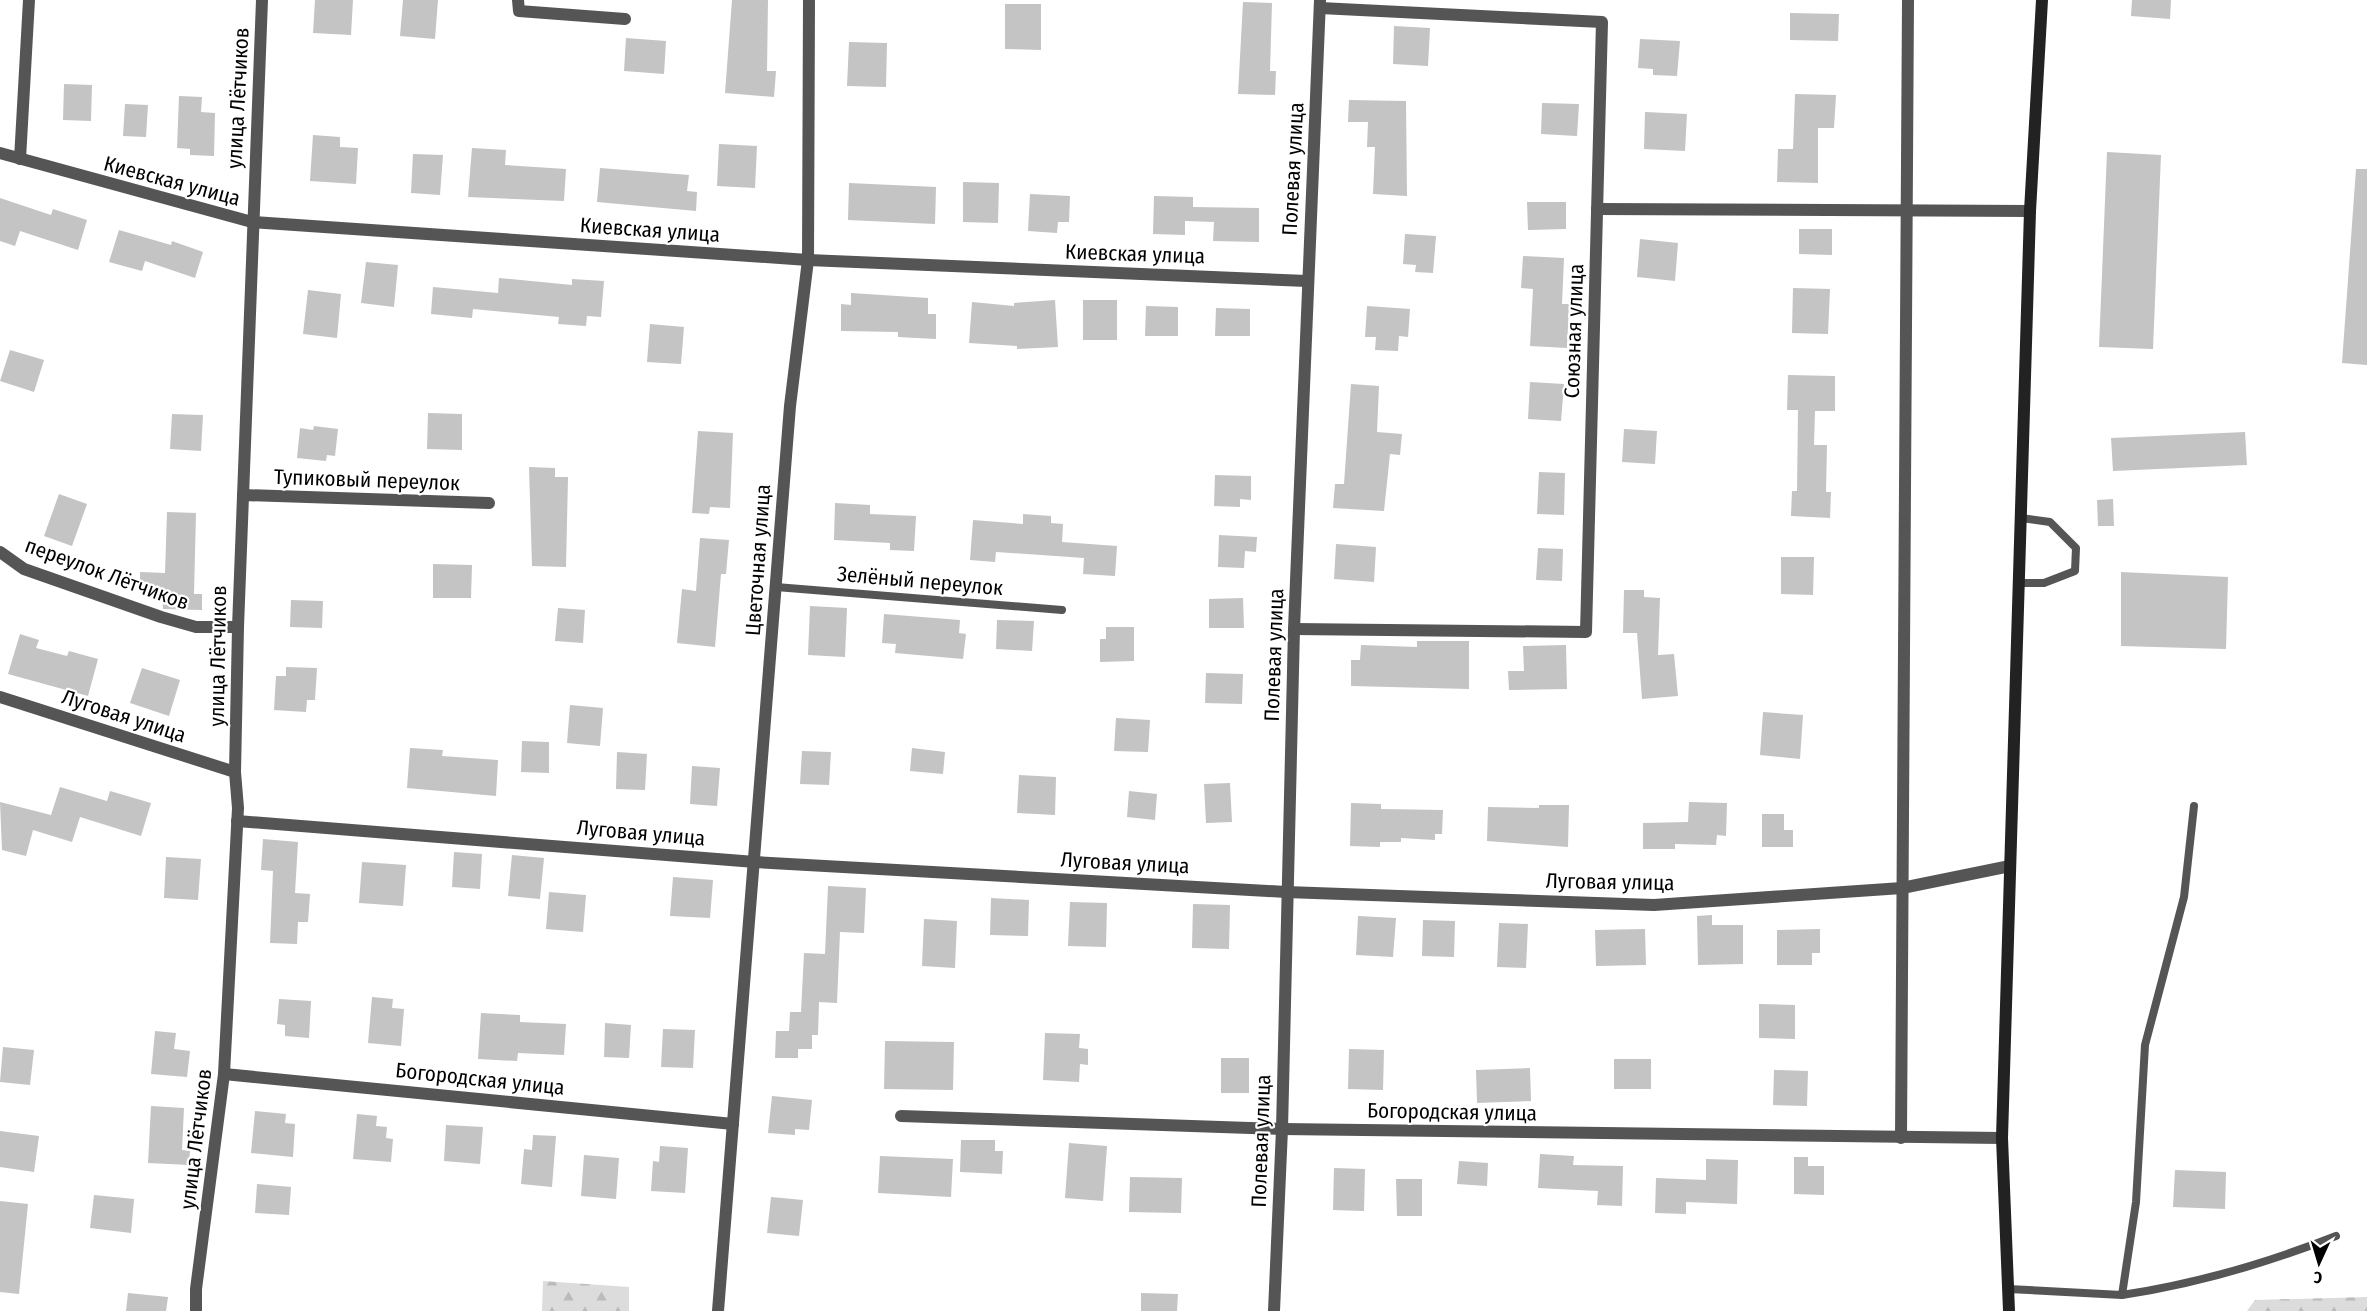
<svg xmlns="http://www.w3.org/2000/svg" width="2367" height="1311" font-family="'Fira Sans Condensed',sans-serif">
  <defs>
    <pattern id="forest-firs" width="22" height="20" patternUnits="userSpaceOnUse" patternTransform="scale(1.5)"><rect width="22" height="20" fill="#dcdcdc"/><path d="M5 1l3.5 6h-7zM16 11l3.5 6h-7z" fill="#bbb"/></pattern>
  </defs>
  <rect width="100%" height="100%" fill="#fff"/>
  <g fill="url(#forest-firs)">
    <polygon points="543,1281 629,1287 629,1311 542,1311"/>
    <polygon points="2367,1297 2367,1311 2247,1311 2255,1300"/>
  </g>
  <g fill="#c4c4c4">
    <polygon points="315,0 353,0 351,35 313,33"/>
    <polygon points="403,0 438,0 435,39 400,36"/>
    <polygon points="732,0 768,0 767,71 776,71 774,97 725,93"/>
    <polygon points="2132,0 2171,0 2170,19 2131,16"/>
    <polygon points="1243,2 1272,3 1270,71 1276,71 1275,95 1238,94"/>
    <polygon points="1005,4 1041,4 1041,50 1005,49"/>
    <polygon points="1790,13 1839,14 1838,41 1790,40"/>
    <polygon points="1394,26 1430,28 1428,66 1393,64"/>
    <polygon points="626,38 666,41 664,74 624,71"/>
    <polygon points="1640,39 1680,41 1677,76 1653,75 1653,69 1638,68"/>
    <polygon points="849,42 887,43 886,87 847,86"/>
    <polygon points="64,84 92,85 91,121 63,120"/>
    <polygon points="1795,94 1836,95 1834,128 1818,128 1818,183 1777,182 1778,149 1793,149"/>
    <polygon points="179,96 202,97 201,112 215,113 214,156 190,155 190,149 177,148"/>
    <polygon points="1349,100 1406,101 1407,196 1373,194 1375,147 1367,147 1368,122 1348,122"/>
    <polygon points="1542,103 1579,104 1577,136 1541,134"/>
    <polygon points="125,104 148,105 146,137 123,136"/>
    <polygon points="1645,112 1687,114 1685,151 1644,149"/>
    <polygon points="313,135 340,137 340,147 358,148 356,184 310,181"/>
    <polygon points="719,144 757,146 755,188 717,186"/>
    <polygon points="472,148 506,150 505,165 566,169 564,201 468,197"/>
    <polygon points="2107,152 2161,155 2153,349 2099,347"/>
    <polygon points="413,154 443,155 440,195 411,193"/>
    <polygon points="600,168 689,175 687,191 697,192 696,211 597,202"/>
    <polygon points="2356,169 2367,169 2367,365 2342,363"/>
    <polygon points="963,182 999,183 998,223 963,222"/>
    <polygon points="849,183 936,187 935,224 848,220"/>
    <polygon points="1030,194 1070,196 1069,222 1058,222 1057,233 1028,231"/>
    <polygon points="1154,196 1193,197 1193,207 1259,208 1259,242 1213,241 1214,222 1185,221 1185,235 1153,234"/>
    <polygon points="0,198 51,215 53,209 87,220 78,250 20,231 15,246 0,241"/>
    <polygon points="1527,202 1566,202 1566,229 1528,230"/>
    <polygon points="1799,229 1832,229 1832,255 1799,254"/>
    <polygon points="119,230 171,245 172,241 203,252 195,278 145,261 142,271 109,262"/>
    <polygon points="1405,234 1436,236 1433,273 1415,272 1416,265 1403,264"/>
    <polygon points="1640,239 1678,243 1675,281 1637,277"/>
    <polygon points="1523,256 1564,258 1562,304 1569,304 1567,348 1530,346 1533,289 1521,288"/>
    <polygon points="366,262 398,265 394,307 361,303"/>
    <polygon points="499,278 572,285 572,279 604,281 601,317 587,316 586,326 558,324 559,317 473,309 472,318 431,314 433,287 498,293"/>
    <polygon points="1793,288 1830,289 1828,334 1792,333"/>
    <polygon points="308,290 341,294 337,338 303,334"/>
    <polygon points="851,293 928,298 928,314 936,314 936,339 898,337 898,332 841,331 841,304 851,305"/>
    <polygon points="1055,300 1058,347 1017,349 1017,346 969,343 972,302 1014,306 1014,303"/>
    <rect x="1083" y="300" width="34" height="40"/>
    <polygon points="1146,306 1178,307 1178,336 1145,336"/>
    <polygon points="1367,306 1410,309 1408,337 1399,336 1398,351 1375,350 1376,337 1365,337"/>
    <polygon points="1216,308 1250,309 1250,336 1215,336"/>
    <polygon points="650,324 684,327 681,364 647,362"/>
    <polygon points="10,350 44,360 34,392 0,381"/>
    <polygon points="1788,375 1835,376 1835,411 1815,411 1814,445 1827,445 1826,492 1831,492 1830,518 1791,516 1792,491 1797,491 1798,410 1787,410"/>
    <polygon points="1530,382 1564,384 1561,421 1528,419"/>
    <polygon points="1351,384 1379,386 1377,432 1402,434 1400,455 1390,454 1384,511 1333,508 1335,484 1344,484"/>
    <polygon points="428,413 462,414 462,450 427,449"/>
    <polygon points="172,414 203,415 201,451 170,449"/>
    <polygon points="314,426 338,429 335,456 327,455 326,461 297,458 300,428 313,430"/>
    <polygon points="1624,429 1657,431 1655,464 1622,462"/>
    <polygon points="698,431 733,433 730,508 710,507 709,514 692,513"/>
    <polygon points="2245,432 2247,465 2113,471 2111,438"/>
    <polygon points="529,467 555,468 555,477 568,477 566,567 532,566"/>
    <polygon points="1539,472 1565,473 1564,515 1537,514"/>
    <polygon points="1215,475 1251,476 1251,500 1240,499 1240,507 1214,506"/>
    <polygon points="59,494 87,504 72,546 44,536"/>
    <polygon points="2113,499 2114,526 2098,526 2097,500"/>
    <polygon points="835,503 870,505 870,514 916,516 914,551 890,550 890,543 834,540"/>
    <polygon points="167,512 196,513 194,594 202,594 202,610 163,609 162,594 140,593 140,572 165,573"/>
    <polygon points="1023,514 1051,516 1051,523 1063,524 1062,542 1117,546 1115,576 1083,574 1084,558 996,552 995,562 970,560 973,520 1023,524"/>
    <polygon points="1219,535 1257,537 1256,552 1245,551 1244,568 1218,567"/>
    <polygon points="700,538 729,540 726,574 721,574 715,647 677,643 682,589 696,591"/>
    <polygon points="1336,544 1376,547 1374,582 1334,579"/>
    <polygon points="1538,548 1563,549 1562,581 1536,580"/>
    <polygon points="1781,557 1814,557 1813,595 1781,594"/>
    <polygon points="433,564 472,565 471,598 433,598"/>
    <polygon points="2121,572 2228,577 2226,649 2121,646"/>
    <polygon points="1624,590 1644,590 1644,597 1660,598 1658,655 1674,654 1678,696 1642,699 1637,633 1623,633"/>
    <polygon points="1243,598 1244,628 1209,628 1209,599"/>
    <polygon points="291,600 323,601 322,628 290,627"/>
    <polygon points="810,606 847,608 845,657 808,655"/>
    <polygon points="558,608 585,610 583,643 555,641"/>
    <polygon points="884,614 960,620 959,633 966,634 963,659 895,653 896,644 882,643"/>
    <polygon points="997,620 1034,621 1032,651 996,649"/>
    <polygon points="1106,627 1134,627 1134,661 1100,662 1100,639 1106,639"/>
    <polygon points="20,634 39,640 36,648 67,656 69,651 98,659 88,696 8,674"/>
    <polygon points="1417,641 1469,641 1469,689 1351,686 1351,660 1360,660 1361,645 1417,647"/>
    <polygon points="1566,645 1567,689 1509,690 1508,671 1524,671 1523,646"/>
    <polygon points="286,667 317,668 315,700 307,700 306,712 274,710 276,676 286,676"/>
    <polygon points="142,668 180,680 169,716 130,703"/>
    <polygon points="1206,673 1243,674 1242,704 1205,703"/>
    <polygon points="570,705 603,708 600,746 567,743"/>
    <polygon points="1763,712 1803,715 1800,759 1760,755"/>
    <polygon points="1116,718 1150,720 1148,752 1114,751"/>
    <polygon points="522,741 549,742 549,773 521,772"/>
    <polygon points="410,748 443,750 442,756 498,760 496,796 407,788"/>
    <polygon points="912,748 945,752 943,774 910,771"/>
    <polygon points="802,751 831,752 829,785 800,784"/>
    <polygon points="617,752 647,754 645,790 616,789"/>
    <polygon points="692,766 720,768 717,806 690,804"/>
    <polygon points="1019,775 1056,777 1055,815 1017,813"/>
    <polygon points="1230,783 1232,822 1206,823 1204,784"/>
    <polygon points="60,787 107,801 110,791 151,803 141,836 80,817 72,842 33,830 26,856 2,850 0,802 51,815"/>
    <polygon points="1129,791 1157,794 1155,820 1127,817"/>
    <polygon points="1689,802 1727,803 1726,836 1717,835 1716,845 1675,844 1675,849 1643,849 1643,823 1688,822"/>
    <polygon points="1351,803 1381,804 1381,809 1443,810 1442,834 1435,834 1435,840 1401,838 1401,842 1380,842 1380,847 1350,846"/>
    <polygon points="1539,805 1569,805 1568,847 1487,841 1488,807 1539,808"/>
    <polygon points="1762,814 1784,814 1784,830 1793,830 1793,847 1762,847"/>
    <polygon points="263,839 298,842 295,893 310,894 308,922 298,922 297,944 270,943 273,871 261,870"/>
    <polygon points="454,852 482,854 480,889 452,887"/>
    <polygon points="512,855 544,858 540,899 508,896"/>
    <polygon points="166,857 201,859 198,900 164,898"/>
    <polygon points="362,862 406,865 403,906 359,903"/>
    <polygon points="673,877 713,880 710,918 670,916"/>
    <polygon points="828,886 866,888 864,933 840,932 837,1003 819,1002 818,1035 812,1035 812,1049 798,1049 798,1058 775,1058 776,1031 789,1031 790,1012 801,1012 804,953 825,954"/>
    <polygon points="549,892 586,895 583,932 546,929"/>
    <polygon points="991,898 1029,900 1028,936 990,935"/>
    <polygon points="1070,902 1107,903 1106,947 1068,946"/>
    <polygon points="1193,904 1230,905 1229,949 1192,948"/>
    <polygon points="1712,915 1712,925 1743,925 1743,964 1698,965 1697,916"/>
    <polygon points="1358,916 1396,918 1393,957 1356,955"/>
    <polygon points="924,919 957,921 955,968 922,966"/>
    <polygon points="1423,920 1455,921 1454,957 1422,956"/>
    <polygon points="1499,923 1528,924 1526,968 1497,967"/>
    <polygon points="1645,929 1646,965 1596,966 1595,930"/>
    <polygon points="1820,929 1820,953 1812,953 1812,965 1777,965 1777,930"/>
    <polygon points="372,997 393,999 392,1008 404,1009 401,1046 368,1043"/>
    <polygon points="279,999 311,1001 309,1038 285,1036 285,1025 277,1024"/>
    <polygon points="1759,1004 1795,1005 1795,1039 1759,1038"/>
    <polygon points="481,1013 520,1015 520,1022 566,1024 564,1055 518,1053 517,1061 478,1059"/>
    <polygon points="605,1023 631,1025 629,1058 604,1057"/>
    <polygon points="663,1029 695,1030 693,1068 661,1067"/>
    <polygon points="155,1031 176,1033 174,1049 190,1051 187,1077 151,1074"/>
    <polygon points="1045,1033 1080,1034 1079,1048 1088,1049 1088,1065 1080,1064 1079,1082 1043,1080"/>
    <polygon points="885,1041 954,1042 953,1090 884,1089"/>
    <polygon points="3,1047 34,1050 30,1085 0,1082"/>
    <polygon points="1349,1049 1384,1050 1383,1090 1348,1089"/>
    <rect x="1221" y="1058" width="28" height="35"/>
    <rect x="1614" y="1059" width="37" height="30"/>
    <polygon points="1530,1068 1531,1101 1477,1103 1476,1070"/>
    <polygon points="1774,1070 1808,1071 1807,1106 1773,1105"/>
    <polygon points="772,1096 812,1100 809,1130 795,1129 795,1135 768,1133"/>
    <polygon points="151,1106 184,1108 182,1150 190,1151 189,1165 148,1163"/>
    <polygon points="255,1111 286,1114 285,1123 295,1124 293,1157 251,1153"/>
    <polygon points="357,1114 377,1116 376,1126 387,1127 386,1138 393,1139 391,1162 353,1159"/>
    <polygon points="446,1125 483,1127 480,1164 444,1161"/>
    <polygon points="0,1131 39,1136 34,1172 0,1167"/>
    <polygon points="533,1135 556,1136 552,1187 521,1184 524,1149 532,1150"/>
    <polygon points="961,1140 995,1140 995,1151 1003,1151 1002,1174 960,1172"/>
    <polygon points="1069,1143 1107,1146 1103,1201 1065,1198"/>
    <polygon points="660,1146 688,1148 685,1193 651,1191 653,1161 659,1162"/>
    <polygon points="1540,1154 1574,1156 1573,1165 1623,1166 1622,1206 1597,1205 1598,1191 1538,1188"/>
    <polygon points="584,1155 619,1158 616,1199 581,1196"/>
    <polygon points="880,1156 953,1159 951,1197 878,1193"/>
    <polygon points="1794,1157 1808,1157 1808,1166 1824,1166 1824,1195 1794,1194"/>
    <polygon points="1706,1159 1738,1160 1737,1204 1686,1202 1686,1214 1655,1213 1656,1178 1706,1180"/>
    <polygon points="1459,1161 1488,1163 1487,1186 1457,1184"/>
    <polygon points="1334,1168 1365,1169 1364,1211 1333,1210"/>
    <polygon points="2175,1170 2226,1172 2225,1209 2173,1207"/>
    <polygon points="1130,1177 1182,1178 1181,1213 1129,1212"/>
    <polygon points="1396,1179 1422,1179 1422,1216 1397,1216"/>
    <polygon points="257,1184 291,1187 289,1215 255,1213"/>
    <polygon points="94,1195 134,1199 131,1233 90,1228"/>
    <polygon points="771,1197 803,1200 799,1236 767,1233"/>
    <polygon points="0,1201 28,1204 19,1294 0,1292"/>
    <polygon points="128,1293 168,1297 166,1311 126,1311"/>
    <polygon points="1141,1293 1178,1294 1177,1311 1141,1311"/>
  </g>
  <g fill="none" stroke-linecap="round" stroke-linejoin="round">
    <g stroke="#555" stroke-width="8">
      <polyline points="2019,583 2044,583 2075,571 2076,548 2050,522 2021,518"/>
      <polyline points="776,587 1062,610"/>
      <polyline points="2008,1289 2122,1295 2136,1202 2145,1045 2184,897 2194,806"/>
      <path d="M2122,1295C2196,1284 2267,1263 2336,1236"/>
    </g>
    <g stroke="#555" stroke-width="12">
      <polyline points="518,0 519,11 625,19"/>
      <polyline points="0,153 252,222 808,260 1307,281"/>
      <polyline points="20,159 29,0"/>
      <polyline points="1597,209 2030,211"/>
      <polyline points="243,495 489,503"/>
      <polyline points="0,552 24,569 161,617 196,627 238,627"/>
      <polyline points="1294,629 1586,632 1602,22 1320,8"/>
      <polyline points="0,697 235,772"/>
      <polyline points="237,821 755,862 1286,892 1654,905 1902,888 2010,866"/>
      <polyline points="224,1074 733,1124"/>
      <polyline points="901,1116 1282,1129 2002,1138"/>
      <polyline points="1901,1138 1908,0"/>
      <polyline points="196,1311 196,1289 224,1074 238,808 235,772 238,627 262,0"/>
      <polyline points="718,1311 790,406 808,260 809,0"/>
      <polyline points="1274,1311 1282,1129 1294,629 1320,0"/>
    </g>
    <polyline stroke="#222" stroke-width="12" points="2009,1311 2002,1138 2030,211 2042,0"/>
  </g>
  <g text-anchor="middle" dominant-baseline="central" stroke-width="4.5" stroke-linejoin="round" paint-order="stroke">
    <g font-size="21" fill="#000" stroke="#fff">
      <text transform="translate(238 98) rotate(-87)">улица Лётчиков</text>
      <text transform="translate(1293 169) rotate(-87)">Полевая улица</text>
      <text transform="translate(172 181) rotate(15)">Киевская улица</text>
      <text transform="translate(650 230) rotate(4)">Киевская улица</text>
      <text transform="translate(1135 254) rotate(2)">Киевская улица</text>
      <text transform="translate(1574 331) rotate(-88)">Союзная улица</text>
      <text transform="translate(367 480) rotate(2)">Тупиковый переулок</text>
      <text transform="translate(758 560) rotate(-86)">Цветочная улица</text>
      <text transform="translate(107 574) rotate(20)">переулок Лётчиков</text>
      <text transform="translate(920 581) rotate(5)">Зелёный переулок</text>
      <text transform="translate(1274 655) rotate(-88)">Полевая улица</text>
      <text transform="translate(218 656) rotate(-89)">улица Лётчиков</text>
      <text transform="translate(124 716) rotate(18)">Луговая улица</text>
      <text transform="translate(641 833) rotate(5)">Луговая улица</text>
      <text transform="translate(1125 863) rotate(3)">Луговая улица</text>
      <text transform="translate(1610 882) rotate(1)">Луговая улица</text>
      <text transform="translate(480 1079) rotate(6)">Богородская улица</text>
      <text transform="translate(1452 1112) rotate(1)">Богородская улица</text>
      <text transform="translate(196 1139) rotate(-83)">улица Лётчиков</text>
      <text transform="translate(1261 1141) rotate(-88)">Полевая улица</text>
    </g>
  </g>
  <g transform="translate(2319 1263) rotate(184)" stroke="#ffffff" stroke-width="4.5" paint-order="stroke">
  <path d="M0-4.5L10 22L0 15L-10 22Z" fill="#000000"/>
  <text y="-9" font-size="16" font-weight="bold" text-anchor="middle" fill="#000000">С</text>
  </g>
</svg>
